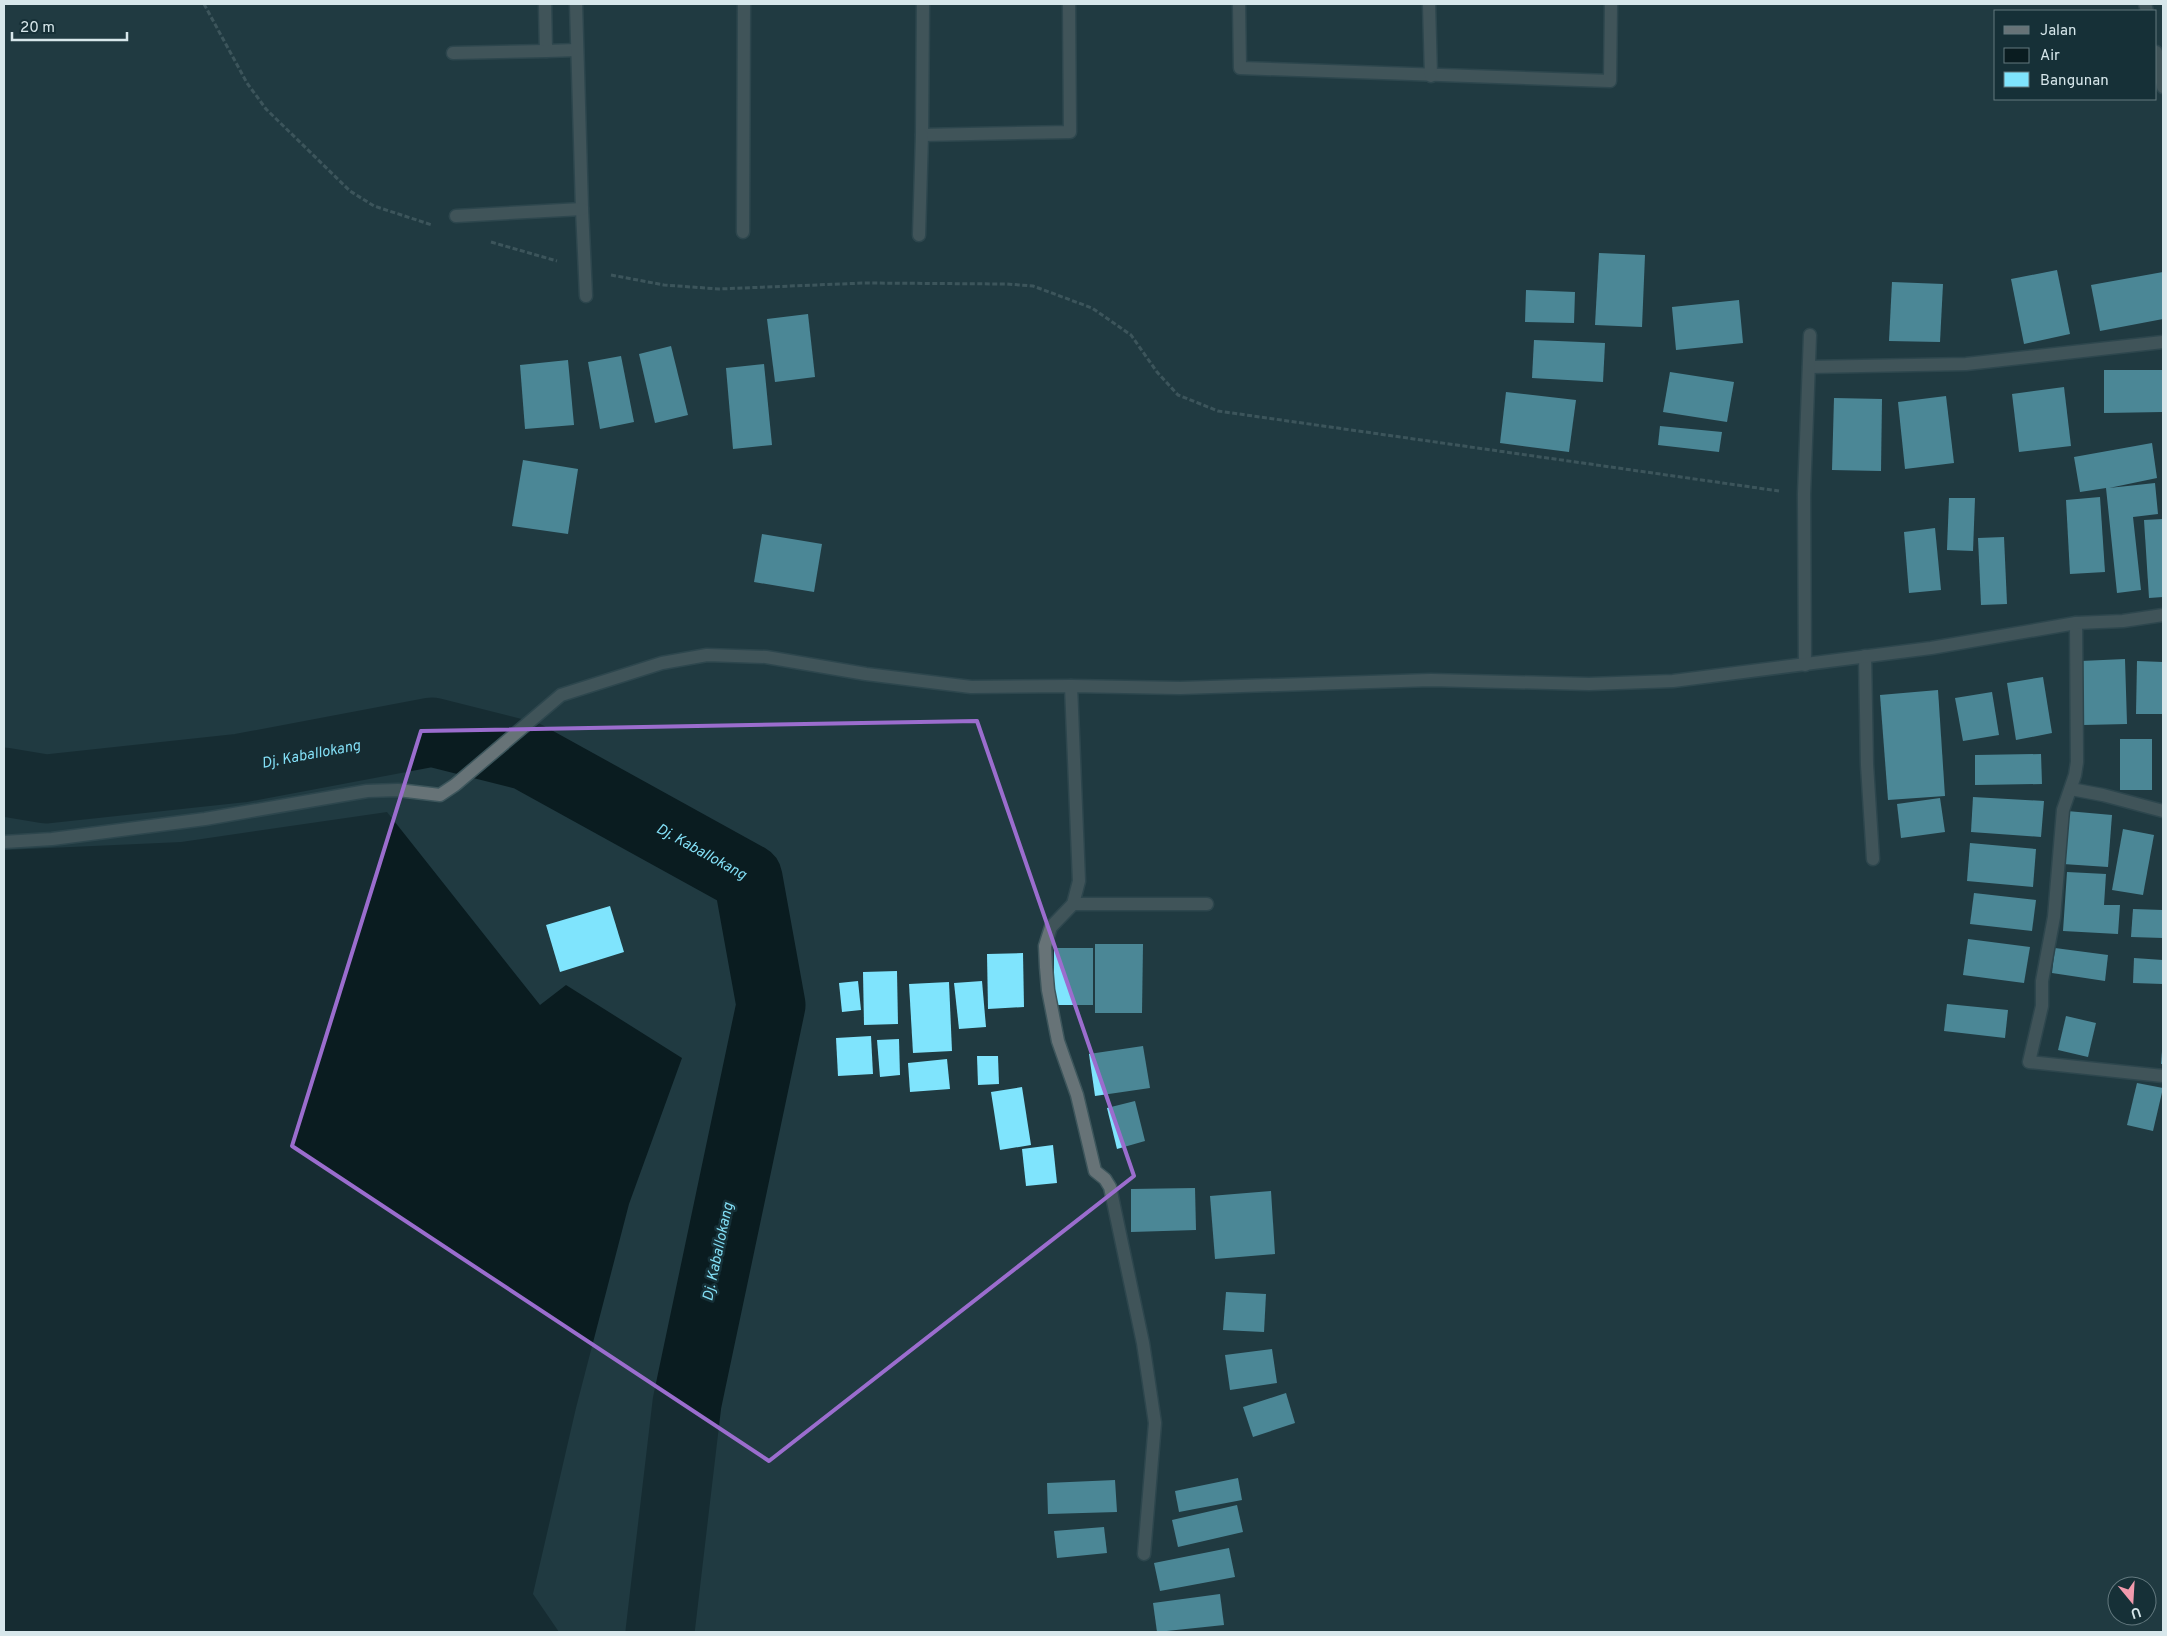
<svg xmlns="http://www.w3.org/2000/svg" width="2167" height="1636" font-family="Overpass,sans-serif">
  <rect width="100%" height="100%" fill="#203a41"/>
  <polygon fill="#0a1c20" points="387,812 540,1005 566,985 682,1058 629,1204 576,1408 533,1594 559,1632 4,1632 4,850 181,842"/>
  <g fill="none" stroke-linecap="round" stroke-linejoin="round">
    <path stroke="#0a1c20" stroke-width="69" id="s1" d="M4,782L46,789L241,768L432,732L527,756L748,878L771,1005L687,1403L660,1632"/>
  </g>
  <g fill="#7fe4fd">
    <polygon points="1599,253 1645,255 1642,327 1595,325"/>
    <polygon points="2057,270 2070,334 2024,344 2011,279"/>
    <polygon points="2163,272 2163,319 2100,331 2091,285"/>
    <polygon points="1892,282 1943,284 1940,342 1889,341"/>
    <polygon points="1526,290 1575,292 1574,323 1525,322"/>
    <polygon points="1739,300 1743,343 1676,350 1672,307"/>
    <polygon points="808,314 815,377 775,382 767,319"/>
    <polygon points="1534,340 1605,343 1603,382 1532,378"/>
    <polygon points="671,346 688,415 655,423 639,354"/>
    <polygon points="621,356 634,422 600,429 588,362"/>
    <polygon points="568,360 574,425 525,429 520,365"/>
    <polygon points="764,364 772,445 733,449 726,368"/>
    <polygon points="2104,370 2163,370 2163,412 2104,413"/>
    <polygon points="1670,372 1734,382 1727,422 1663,412"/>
    <polygon points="2064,387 2071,446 2019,452 2012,394"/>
    <polygon points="1506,392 1576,400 1569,452 1500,443"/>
    <polygon points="1946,396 1954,463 1905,469 1898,402"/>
    <polygon points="1834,398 1882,399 1881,471 1832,470"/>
    <polygon points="1660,426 1722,432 1719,452 1658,445"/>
    <polygon points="2152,443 2157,478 2109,488 2155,483 2158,514 2133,517 2141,590 2117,593 2106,488 2080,492 2074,457"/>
    <polygon points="523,460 578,469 568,534 512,526"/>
    <polygon points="2100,497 2105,572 2070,574 2066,500"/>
    <polygon points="1949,498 1975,498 1973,551 1947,550"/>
    <polygon points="2163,519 2163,597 2149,598 2144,520"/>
    <polygon points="1935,528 1941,590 1909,593 1904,532"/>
    <polygon points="762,534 822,544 814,592 754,582"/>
    <polygon points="2004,537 2007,604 1981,605 1978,538"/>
    <polygon points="2125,659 2127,724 2083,725 2081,661"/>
    <polygon points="2137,661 2163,662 2163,714 2136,714"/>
    <polygon points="2043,677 2052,733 2016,740 2007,683"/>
    <polygon points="1938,690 1945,796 1888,800 1880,695"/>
    <polygon points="1992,692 1999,735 1963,741 1955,698"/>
    <rect x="2120" y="739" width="32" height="51"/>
    <polygon points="2041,754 2042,784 1975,785 1975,755"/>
    <polygon points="1973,797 2044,801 2041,837 1971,832"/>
    <polygon points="1940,798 1945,832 1901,838 1897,804"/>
    <polygon points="2067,811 2112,815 2108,867 2063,864"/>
    <polygon points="2123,829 2154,835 2143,895 2112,890"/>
    <polygon points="1970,843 2036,849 2033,887 1967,881"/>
    <polygon points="2067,872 2106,874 2104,905 2120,905 2118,934 2063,931"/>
    <polygon points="1974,893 2036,900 2032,931 1970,924"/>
    <polygon points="610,906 624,952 560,972 546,925"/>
    <polygon points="2133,909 2163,910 2163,938 2131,937"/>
    <polygon points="1968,939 2030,947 2024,983 1963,975"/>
    <polygon points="1095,944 1143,944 1142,1013 1095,1013"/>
    <rect x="1054" y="948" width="39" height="57"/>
    <polygon points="2055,948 2108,955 2105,981 2052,973"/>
    <polygon points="1023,953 1024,1007 988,1009 987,954"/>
    <polygon points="2134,958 2163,960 2163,984 2133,983"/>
    <polygon points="897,971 898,1024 864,1025 863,972"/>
    <polygon points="858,981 861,1010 842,1012 839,983"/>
    <polygon points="982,981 986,1027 959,1029 954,983"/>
    <polygon points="949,982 952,1051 913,1053 909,984"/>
    <polygon points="1947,1004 2008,1010 2005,1038 1944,1031"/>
    <polygon points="2066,1016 2096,1023 2088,1057 2058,1050"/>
    <polygon points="871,1036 873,1074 838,1076 836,1038"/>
    <polygon points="899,1039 900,1075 880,1077 877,1040"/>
    <polygon points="1143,1046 1150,1088 1095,1096 1089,1054"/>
    <polygon points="2162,1051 2163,1051 2163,1064 2161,1064"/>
    <polygon points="977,1056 998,1056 999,1084 978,1085"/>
    <polygon points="947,1059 950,1089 910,1092 908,1063"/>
    <polygon points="2137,1083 2163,1088 2153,1131 2127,1125"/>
    <polygon points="1022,1087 1031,1145 1000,1150 991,1092"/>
    <polygon points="1135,1101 1145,1141 1117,1149 1107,1108"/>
    <polygon points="1053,1145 1057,1183 1026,1186 1022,1149"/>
    <polygon points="1195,1188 1196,1230 1131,1232 1131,1189"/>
    <polygon points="1271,1191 1275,1254 1215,1259 1210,1196"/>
    <polygon points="1226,1292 1266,1294 1264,1332 1223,1330"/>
    <polygon points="1272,1349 1277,1383 1230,1390 1225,1355"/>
    <polygon points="1286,1393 1295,1423 1253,1437 1243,1407"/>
    <polygon points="1238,1478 1242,1500 1179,1512 1175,1491"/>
    <polygon points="1115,1480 1117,1512 1048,1514 1047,1483"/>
    <polygon points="1237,1505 1243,1532 1178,1547 1172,1520"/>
    <polygon points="1104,1527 1107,1553 1057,1558 1054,1531"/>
    <polygon points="1229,1548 1235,1577 1160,1591 1154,1563"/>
    <polygon points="1220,1594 1224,1625 1157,1632 1153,1603"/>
  </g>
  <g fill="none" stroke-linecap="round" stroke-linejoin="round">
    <defs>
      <g id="minor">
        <polyline points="545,4 546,51 577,50"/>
        <polyline points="576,4 582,209 586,296"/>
        <polyline points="923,4 922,135 1070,132 1069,4"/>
        <polyline points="1239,4 1240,68 1610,81 1611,4"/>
        <polyline points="1429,4 1431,76"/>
        <polyline points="2145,4 2147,11"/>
        <polyline points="2156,52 2163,87"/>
        <polyline points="453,53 546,51"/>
        <polyline points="456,216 582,209"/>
        <polyline points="743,232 744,4"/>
        <polyline points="919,235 922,135"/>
        <polyline points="1809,367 1966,364 2163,342"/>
        <polyline points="2076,623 2077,762 2075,775 2063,810 2054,917 2042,981 2042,1006 2029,1062 2163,1076"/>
        <polyline points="1865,656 1867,765 1873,859"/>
        <polyline points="1805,665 1804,494 1810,335"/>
        <polyline points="1071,686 1079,881 1073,904 1051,927 1045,946 1046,967 1048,990 1058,1041 1077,1095 1095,1171 1105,1179 1110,1187 1143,1343 1155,1423 1144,1554"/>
        <polyline points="2071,789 2103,795 2163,811"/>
        <polyline points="4,842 52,839 205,819 367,791 398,790 440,795 455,785 561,695 662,663 707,655 766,657 866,674 971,687 1071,686 1180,688 1431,680 1589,684 1673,681 1931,648 2076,623 2123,621 2163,615"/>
        <polyline points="1073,904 1207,904"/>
      </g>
    </defs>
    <use href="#minor" stroke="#3d565c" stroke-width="15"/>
    <g stroke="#5e757b" stroke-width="3" stroke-dasharray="5 2.5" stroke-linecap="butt">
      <polyline points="204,4 247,83 266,109 350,191 374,206 432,225"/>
      <polyline points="491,242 557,261"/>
      <polyline points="611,275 664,285 719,289 864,283 1007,284 1033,286 1092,308 1131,335 1157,372 1178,395 1218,411 1779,491"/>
    </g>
    <use href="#minor" stroke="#677377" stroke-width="12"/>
  </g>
  <path d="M0 0H2167V1636H0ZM977,721L1134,1176L769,1461L292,1146L421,731Z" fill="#203a41" fill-opacity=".55" fill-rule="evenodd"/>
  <path fill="none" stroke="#9b6dce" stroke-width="4" stroke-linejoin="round" d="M977,721L1134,1176L769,1461L292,1146L421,731Z"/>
  <g text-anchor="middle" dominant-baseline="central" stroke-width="5" stroke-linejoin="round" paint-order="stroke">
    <g font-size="15" font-style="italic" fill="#82def5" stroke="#163037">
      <text stroke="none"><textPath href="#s1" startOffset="310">Dj. Kaballokang</textPath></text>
      <text stroke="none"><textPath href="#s1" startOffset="730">Dj. Kaballokang</textPath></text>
      <text transform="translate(719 1252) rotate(-78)">Dj. Kaballokang</text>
    </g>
  </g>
  <rect width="2167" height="1636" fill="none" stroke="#d7e7eb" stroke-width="10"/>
  <rect x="1994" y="10" width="162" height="90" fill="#163037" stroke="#63797f"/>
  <rect x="2004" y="26" width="25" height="8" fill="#677377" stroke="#63797f"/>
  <text x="2040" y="35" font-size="15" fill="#d7e7eb">Jalan</text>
  <rect x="2004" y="48" width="25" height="15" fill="#0a1c20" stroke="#63797f"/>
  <text x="2040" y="60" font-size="15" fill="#d7e7eb">Air</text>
  <rect x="2004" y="72" width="25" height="15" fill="#7fe4fd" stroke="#63797f"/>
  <text x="2040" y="85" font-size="15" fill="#d7e7eb">Bangunan</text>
  <g transform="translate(2132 1601) rotate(162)"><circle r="24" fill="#163037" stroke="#63797f"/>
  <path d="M0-4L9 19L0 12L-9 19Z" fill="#f29aad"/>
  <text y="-8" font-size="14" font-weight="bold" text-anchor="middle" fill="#d7e7eb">U</text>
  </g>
  <path d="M12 32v8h115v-8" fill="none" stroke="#d7e7eb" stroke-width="2.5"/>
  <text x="20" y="32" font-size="15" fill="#d7e7eb" stroke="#163037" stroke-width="4" paint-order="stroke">20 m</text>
</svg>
